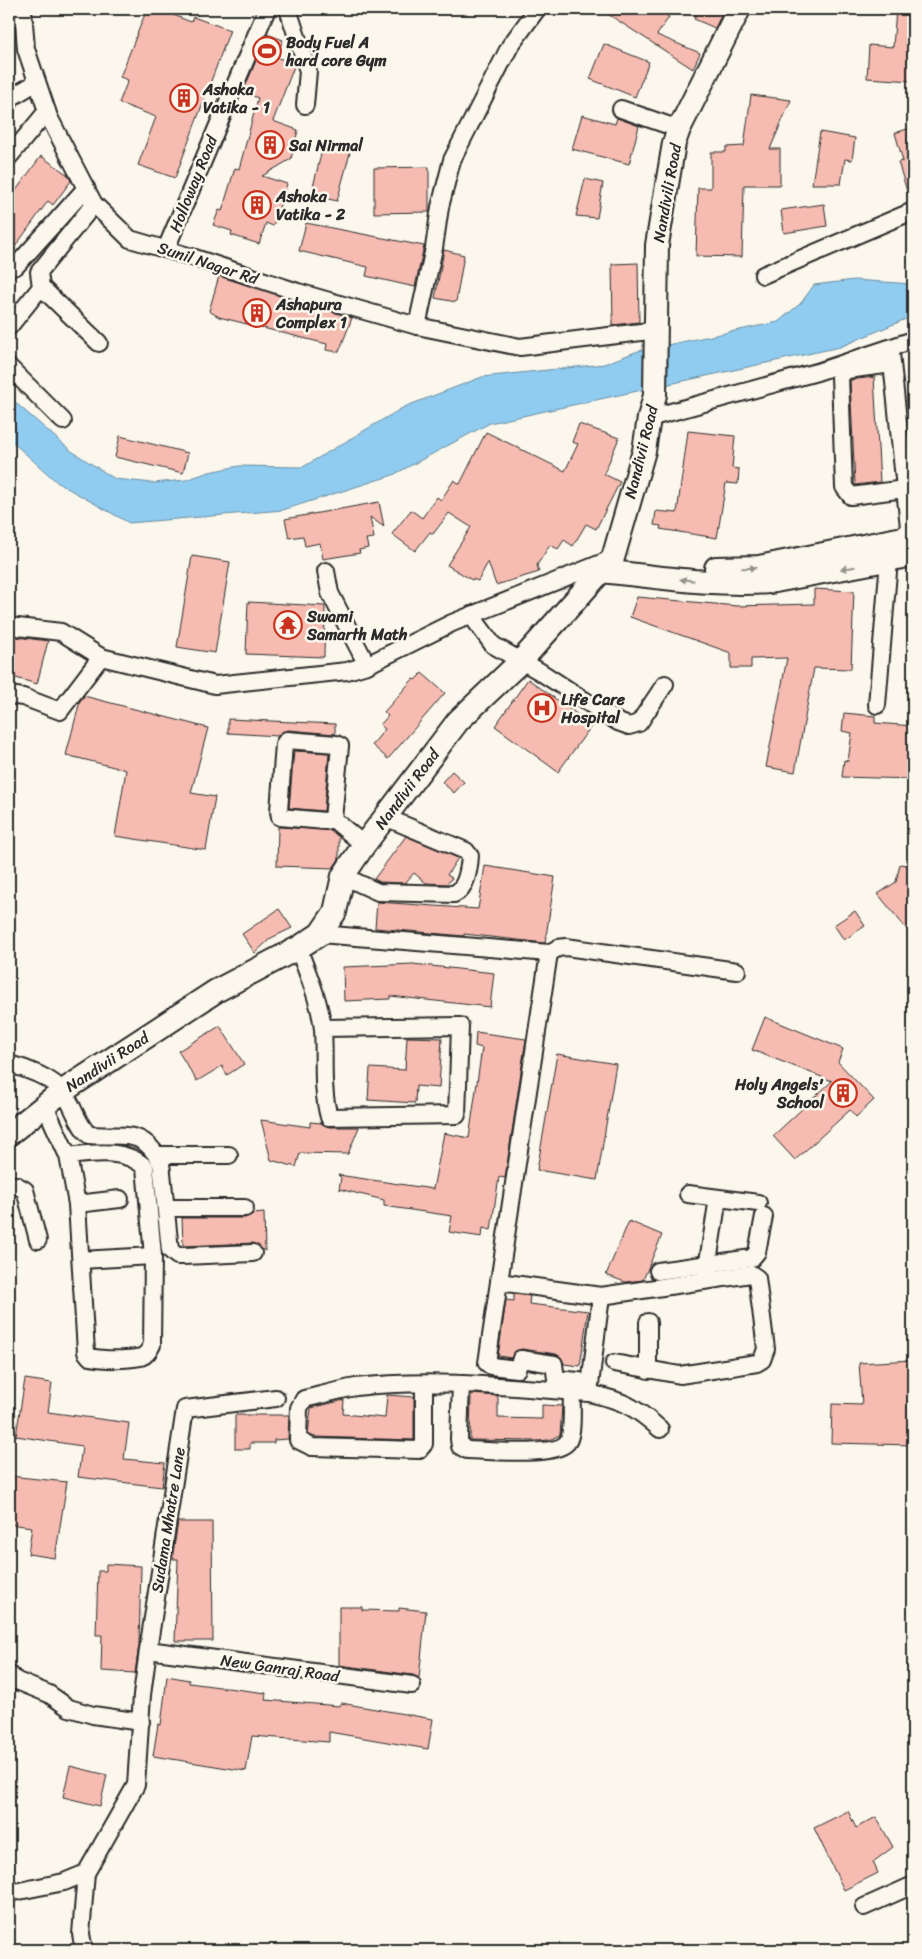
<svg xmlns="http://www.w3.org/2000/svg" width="922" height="1959" font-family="Sriracha,sans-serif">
  <rect width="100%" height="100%" fill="#fbf7ec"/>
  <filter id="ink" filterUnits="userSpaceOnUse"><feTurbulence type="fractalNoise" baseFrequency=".02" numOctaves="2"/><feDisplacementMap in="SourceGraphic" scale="10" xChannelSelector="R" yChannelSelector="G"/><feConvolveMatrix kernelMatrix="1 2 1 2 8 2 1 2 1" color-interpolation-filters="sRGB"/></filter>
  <g filter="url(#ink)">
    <polygon fill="#90ccf0" stroke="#688ca1" points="854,280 913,284 913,316 840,347 490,423 393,475 283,510 129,523 58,483 9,439 9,397 70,450 115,479 153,483 186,480 209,472 239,466 303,467 404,407 482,377 604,364 638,351 778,322 801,303 814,285"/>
    <g fill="#f6bbb1" stroke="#2b2b2b">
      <polygon points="147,9 167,9 166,12 191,22 193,17 230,30 175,178 138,165 156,117 119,103 128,80 120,77"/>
      <polygon points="600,9 657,9 669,17 657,35 700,53 693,69"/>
      <polygon points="698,9 724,9 715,28 694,19"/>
      <polygon points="896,9 913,9 913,81 867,78 869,45 893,47"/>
      <polygon points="267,34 283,40 276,57 295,64 273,121 298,130 291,159 262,176 287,184 273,226 266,223 259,244 231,235 232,231 213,225 219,210 222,211 235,168 239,169 258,98 243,92"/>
      <polygon points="604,44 649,62 635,97 590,79"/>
      <polygon points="751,95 791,100 770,149 780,149 780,185 744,185 742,257 696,256 698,188 711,188 711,152 726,152 726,147 744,146"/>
      <polygon points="582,115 615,124 617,118 639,126 629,164 572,149"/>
      <polygon points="913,127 913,201 910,201 898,162 903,161 895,133"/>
      <polygon points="820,132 855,138 852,160 845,159 841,184 812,184"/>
      <polygon points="323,146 350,153 337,201 311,195"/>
      <polygon points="41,156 68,175 71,181 53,205 48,201 9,255 9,200"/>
      <polygon points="429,167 429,212 374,213 374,168"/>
      <polygon points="585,179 603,183 597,218 576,216"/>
      <polygon points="824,204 827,226 784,233 781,210"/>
      <polygon points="306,223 424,246 415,287 366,276 368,267 299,251"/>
      <polygon points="444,250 464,255 456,302 435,298"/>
      <polygon points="638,263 639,322 613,325 612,264"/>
      <polygon points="219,276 352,318 339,352 326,350 327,344 219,317 209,311"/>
      <polygon points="874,377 880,482 855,485 850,380"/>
      <polygon points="579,424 619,438 604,474 620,482 596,529 586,524 573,546 564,540 558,549 550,545 537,565 539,572 496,585 488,562 478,581 473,579 472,580 447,565 471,527 449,513 433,534 430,532 415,551 392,534 411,510 422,518 437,497 441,500 454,480 460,484 486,432 565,471 578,444 572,442"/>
      <polygon points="688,431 735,436 732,468 739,469 738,484 726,483 717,538 660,529 661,526 654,525 656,511 677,513"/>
      <polygon points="120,436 188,453 183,473 115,457"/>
      <polygon points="379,502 384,527 370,517 374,538 366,539 368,548 359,550 360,553 323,559 320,543 305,546 303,536 289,538 285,519"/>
      <polygon points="192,556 230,562 215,653 177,647"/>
      <polygon points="814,589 854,591 851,669 814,668 795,772 766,767 787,658 751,659 751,668 731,668 731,653 630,617 637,597 737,606 814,604"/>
      <polygon points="248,602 325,606 324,657 246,654"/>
      <polygon points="9,636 48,641 37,684 9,676"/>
      <polygon points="422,673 445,693 388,759 372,745 385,729 380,725 388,716 384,712 413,679 415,680"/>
      <polygon points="528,679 592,725 558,772 495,726"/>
      <polygon points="84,696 208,728 191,793 215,797 206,850 115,836 126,770 66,755 80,701"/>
      <polygon points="844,713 875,716 875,723 913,726 913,779 842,777 844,760 848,761 852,733 842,731"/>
      <polygon points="228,719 335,724 335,734 288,730 278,736 228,733"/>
      <polygon points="294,751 329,753 324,811 289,808"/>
      <polygon points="452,771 464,782 454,793 442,782"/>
      <polygon points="278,827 330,830 339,837 339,859 333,868 277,866"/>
      <polygon points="406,836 458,858 447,875 452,878 447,884 426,883 414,873 405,883 380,882 374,879"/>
      <polygon points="900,864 913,866 913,937 878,894 896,882"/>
      <polygon points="485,866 555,877 545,943 464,934 464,936 375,928 377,902 478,909"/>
      <polygon points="279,909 292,928 271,938 255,953 242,934"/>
      <polygon points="855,911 865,926 844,940 834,925"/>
      <polygon points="413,964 494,973 490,1007 390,996 390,999 344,1001 343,967"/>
      <polygon points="765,1017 843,1049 838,1062 874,1100 856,1117 850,1110 795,1160 773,1136 832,1081 752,1050"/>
      <polygon points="220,1026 244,1064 227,1075 222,1066 197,1081 178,1051"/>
      <polygon points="476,1032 526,1039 505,1178 499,1177 491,1230 483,1228 482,1237 449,1232 452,1216 384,1206 384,1200 339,1189 341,1178 338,1175 433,1189 444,1133 469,1138 482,1048 475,1046"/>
      <polygon points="407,1037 442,1038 439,1088 416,1086 415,1103 368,1100 370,1068 405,1070"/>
      <polygon points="557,1054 616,1064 597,1180 537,1170"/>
      <polygon points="261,1120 310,1127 310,1122 321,1123 329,1127 359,1127 348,1154 300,1153 296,1167 271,1160"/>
      <polygon points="264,1213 265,1251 253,1243 183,1246 182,1218 245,1218 253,1214"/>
      <polygon points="629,1221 662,1235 643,1280 625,1282 606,1275"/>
      <polygon points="514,1294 530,1296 529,1304 588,1311 580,1366 564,1364 561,1357 556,1354 522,1349 515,1351 511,1358 498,1356 506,1300 514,1301"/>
      <polygon points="913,1360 913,1445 831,1443 832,1404 862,1405 859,1363"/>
      <polygon points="25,1379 52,1383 48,1412 129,1423 124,1459 165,1463 162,1487 78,1477 82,1446 16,1436"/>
      <polygon points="471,1394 498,1396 498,1418 542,1419 542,1405 562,1406 560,1435 549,1440 536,1441 470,1440"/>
      <polygon points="387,1395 414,1397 414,1440 314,1437 308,1434 311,1408 344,1400 343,1414 385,1418"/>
      <polygon points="235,1415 289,1415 288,1439 274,1440 274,1443 250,1443 250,1449 235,1449"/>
      <polygon points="9,1476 67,1482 55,1558 28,1554 32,1527 9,1524"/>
      <polygon points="178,1522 212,1522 213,1641 175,1641 178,1559 173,1559 173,1553"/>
      <polygon points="106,1564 141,1566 139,1645 135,1673 101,1671 102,1635 96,1635 98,1571 106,1571"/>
      <polygon points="339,1607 362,1607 362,1610 399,1611 399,1608 426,1611 419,1678 413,1675 339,1665"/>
      <polygon points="167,1676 189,1680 189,1683 266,1693 265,1700 340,1706 341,1703 433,1719 428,1749 329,1732 329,1742 252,1736 246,1771 153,1756 158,1724 161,1725"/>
      <polygon points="70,1766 107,1775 100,1806 63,1797"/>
      <polygon points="848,1811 856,1828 876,1817 893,1847 873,1862 878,1873 844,1890 814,1828"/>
    </g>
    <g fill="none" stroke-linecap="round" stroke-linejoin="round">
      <defs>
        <g id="street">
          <polyline points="23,9 26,49 49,117 94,204 130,239 192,257 298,292 417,326 520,347 657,330"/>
          <polyline points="288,9 308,71 305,105"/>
          <polyline points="9,102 12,97 37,82"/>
          <polyline points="621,109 679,129"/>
          <polyline points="9,157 47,111"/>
          <polyline points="166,249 267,9"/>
          <polyline points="9,268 16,266 86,188"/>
          <polyline points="763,275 913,211"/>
          <polyline points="41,287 99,343"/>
          <polyline points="417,326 434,248 440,207 452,160 510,46 537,9"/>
          <polyline points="9,327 41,287 39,272 94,204"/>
          <polyline points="891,353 910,537"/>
          <polyline points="892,364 847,370 840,376 844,487 851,496 905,489"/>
          <polyline points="9,367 63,421"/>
          <polyline points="649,418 817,372 913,340"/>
          <polyline points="326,571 330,593 367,665"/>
          <polyline points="471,615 493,645 539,671 618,722 629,726 639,723 665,684"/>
          <polyline points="9,626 61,632 101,657 215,685 347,671 367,665 452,623 609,560"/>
          <polyline points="9,695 23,697 60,711 101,657"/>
          <polyline points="877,705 889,560"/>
          <polyline points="333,819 340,746 336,744 287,740 284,744 279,811 280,817 325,821 333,819 364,845"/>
          <path d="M343,876L378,892L454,894C467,888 469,869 470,856L466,851L385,817"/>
          <path d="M320,934L549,953L499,1282L601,1296L589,1393C512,1387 433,1378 356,1387C339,1390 321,1395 304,1399L299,1408L298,1440L312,1447L419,1450L424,1444V1384"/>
          <path d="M298,948C308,974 320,1002 323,1029C325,1059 321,1088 329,1117L457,1115L460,1026L323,1028"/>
          <polyline points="549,953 558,948 566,947 737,971"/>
          <path d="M9,1064C25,1068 53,1078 63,1092C74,1105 76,1123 89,1135C121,1138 142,1126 161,1163L170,1250L177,1256H183L253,1253"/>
          <path d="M45,1106L68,1156C94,1153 125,1148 145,1167L153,1256L152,1345C149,1350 147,1355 141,1357C126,1360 104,1360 90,1357L86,1352L77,1204L68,1156"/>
          <polyline points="157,1155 229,1155"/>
          <polyline points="9,1186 16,1185 25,1190 38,1240"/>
          <polyline points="688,1194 758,1203"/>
          <polyline points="77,1204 120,1199"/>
          <polyline points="166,1208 245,1208"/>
          <polyline points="81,1260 153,1256"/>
          <polyline points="658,1271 752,1258 757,1252 764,1216"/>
          <polyline points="706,1274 718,1198"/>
          <polyline points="499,1282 487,1363 491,1366 517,1369 521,1359 554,1364 556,1379 579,1381"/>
          <polyline points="601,1296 751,1274 757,1278 766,1349 762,1360 757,1363 680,1375 614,1363"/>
          <polyline points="648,1322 648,1370"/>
          <path d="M461,1384L459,1439L460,1446L467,1450C486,1450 559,1458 568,1441C574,1431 571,1404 572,1391"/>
          <path d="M589,1393C623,1401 633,1405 660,1429"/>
          <polyline points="148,1650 412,1685"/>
          <polyline points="9,1674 17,1681 49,1694 69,1708 93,1715 141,1722"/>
          <polyline points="9,1893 64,1882 86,1873 136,1785 142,1695 148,1650 185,1409 276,1398"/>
          <polyline points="864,1907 913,1885"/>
          <polyline points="84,1950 81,1934 86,1873"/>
        </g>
        <g id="secondary">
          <polyline points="716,568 759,567 913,536"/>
          <path d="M602,571C658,577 713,586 770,582L913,555"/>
          <polyline points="9,1134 63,1091 216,991 298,948 320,934 335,912 343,876 364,845 458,721 521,661 613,558 644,451 649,418 655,395 657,245 674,143 679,129 739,9"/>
        </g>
      </defs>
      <use href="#street" stroke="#2b2b2b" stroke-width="20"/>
      <use href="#secondary" stroke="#2b2b2b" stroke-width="26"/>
      <use href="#street" stroke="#fbf7ec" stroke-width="16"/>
      <use href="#secondary" stroke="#fbf7ec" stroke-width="22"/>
    </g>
    <defs><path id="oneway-solid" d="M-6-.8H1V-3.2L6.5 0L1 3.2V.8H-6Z" transform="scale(1.25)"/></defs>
    <g fill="#93918c">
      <use href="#oneway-solid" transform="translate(749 568) rotate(-1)"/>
      <use href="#oneway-solid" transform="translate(848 568) rotate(170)"/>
      <use href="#oneway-solid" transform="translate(687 580) rotate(-174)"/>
    </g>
  </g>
  <defs>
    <symbol id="stadium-ring" viewBox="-11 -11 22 22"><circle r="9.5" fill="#fbf7ec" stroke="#c8321e" stroke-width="1.5"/><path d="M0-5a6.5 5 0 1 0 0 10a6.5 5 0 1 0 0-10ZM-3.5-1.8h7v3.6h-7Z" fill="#c8321e"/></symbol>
    <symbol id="building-ring" viewBox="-11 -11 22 22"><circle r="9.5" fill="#fbf7ec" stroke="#c8321e" stroke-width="1.5"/><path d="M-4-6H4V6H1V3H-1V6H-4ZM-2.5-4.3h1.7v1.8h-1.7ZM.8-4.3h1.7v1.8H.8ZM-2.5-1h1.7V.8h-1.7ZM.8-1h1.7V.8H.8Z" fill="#c8321e"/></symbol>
    <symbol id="temple-ring" viewBox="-11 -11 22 22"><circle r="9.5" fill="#fbf7ec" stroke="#c8321e" stroke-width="1.5"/><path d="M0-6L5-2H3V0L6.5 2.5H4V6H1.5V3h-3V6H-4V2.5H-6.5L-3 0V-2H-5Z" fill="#c8321e"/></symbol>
    <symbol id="hospital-ring" viewBox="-11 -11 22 22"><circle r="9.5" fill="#fbf7ec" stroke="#c8321e" stroke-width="1.5"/><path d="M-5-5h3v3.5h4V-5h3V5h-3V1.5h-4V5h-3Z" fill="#c8321e"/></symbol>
  </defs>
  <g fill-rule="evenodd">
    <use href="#stadium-ring" x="251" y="35" width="32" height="32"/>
    <use href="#building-ring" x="168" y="82" width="32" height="32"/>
    <use href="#building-ring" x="254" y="129" width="32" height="32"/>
    <use href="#building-ring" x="241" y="189" width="32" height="32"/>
    <use href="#building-ring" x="241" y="297" width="32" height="32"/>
    <use href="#temple-ring" x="272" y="609" width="32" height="32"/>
    <use href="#hospital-ring" x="526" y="692" width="32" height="32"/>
    <use href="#building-ring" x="827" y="1077" width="32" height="32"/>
  </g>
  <g text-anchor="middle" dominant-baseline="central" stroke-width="5" stroke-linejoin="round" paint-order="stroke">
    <g font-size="16" font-weight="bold" fill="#2b2b2b" stroke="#fbf7ec" text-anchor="start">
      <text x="286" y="42">Body Fuel A<tspan x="286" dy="18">hard core Gym</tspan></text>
      <text x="203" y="89">Ashoka<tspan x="203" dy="18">Vatika - 1</tspan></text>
      <text x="289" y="145">Sai Nirmal</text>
      <text x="276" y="196">Ashoka<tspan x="276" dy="18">Vatika - 2</tspan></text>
      <text x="276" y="304">Ashapura<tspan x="276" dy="18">Complex 1</tspan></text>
      <text x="307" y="616">Swami<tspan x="307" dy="18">Samarth Math</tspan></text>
      <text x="561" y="699">Life Care<tspan x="561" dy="18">Hospital</tspan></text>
      <text x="824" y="1084" text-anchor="end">Holy Angels'<tspan x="824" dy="18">School</tspan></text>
    </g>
    <g font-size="16" fill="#2b2b2b" stroke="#fbf7ec">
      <text transform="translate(193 184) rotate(-68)">Holloway Road</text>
      <text transform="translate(667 193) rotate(-80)">Nandivili Road</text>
      <text transform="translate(208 263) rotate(18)">Sunil Nagar Rd</text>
      <text transform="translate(641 452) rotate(-76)">Nandivii Road</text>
      <text transform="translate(407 789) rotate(-53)">Nandivii Road</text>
      <text transform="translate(107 1062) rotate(-33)">Nandivii Road</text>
      <text transform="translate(168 1520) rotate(-81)">Sudama Mhatre Lane</text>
      <text transform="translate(280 1668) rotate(8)">New Ganraj Road</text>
    </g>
  </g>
  <rect width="922" height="1959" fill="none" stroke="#fbf7ec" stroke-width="30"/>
  <rect x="15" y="15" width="892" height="1929" fill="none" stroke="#2b2b2b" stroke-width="2" filter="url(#ink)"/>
</svg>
